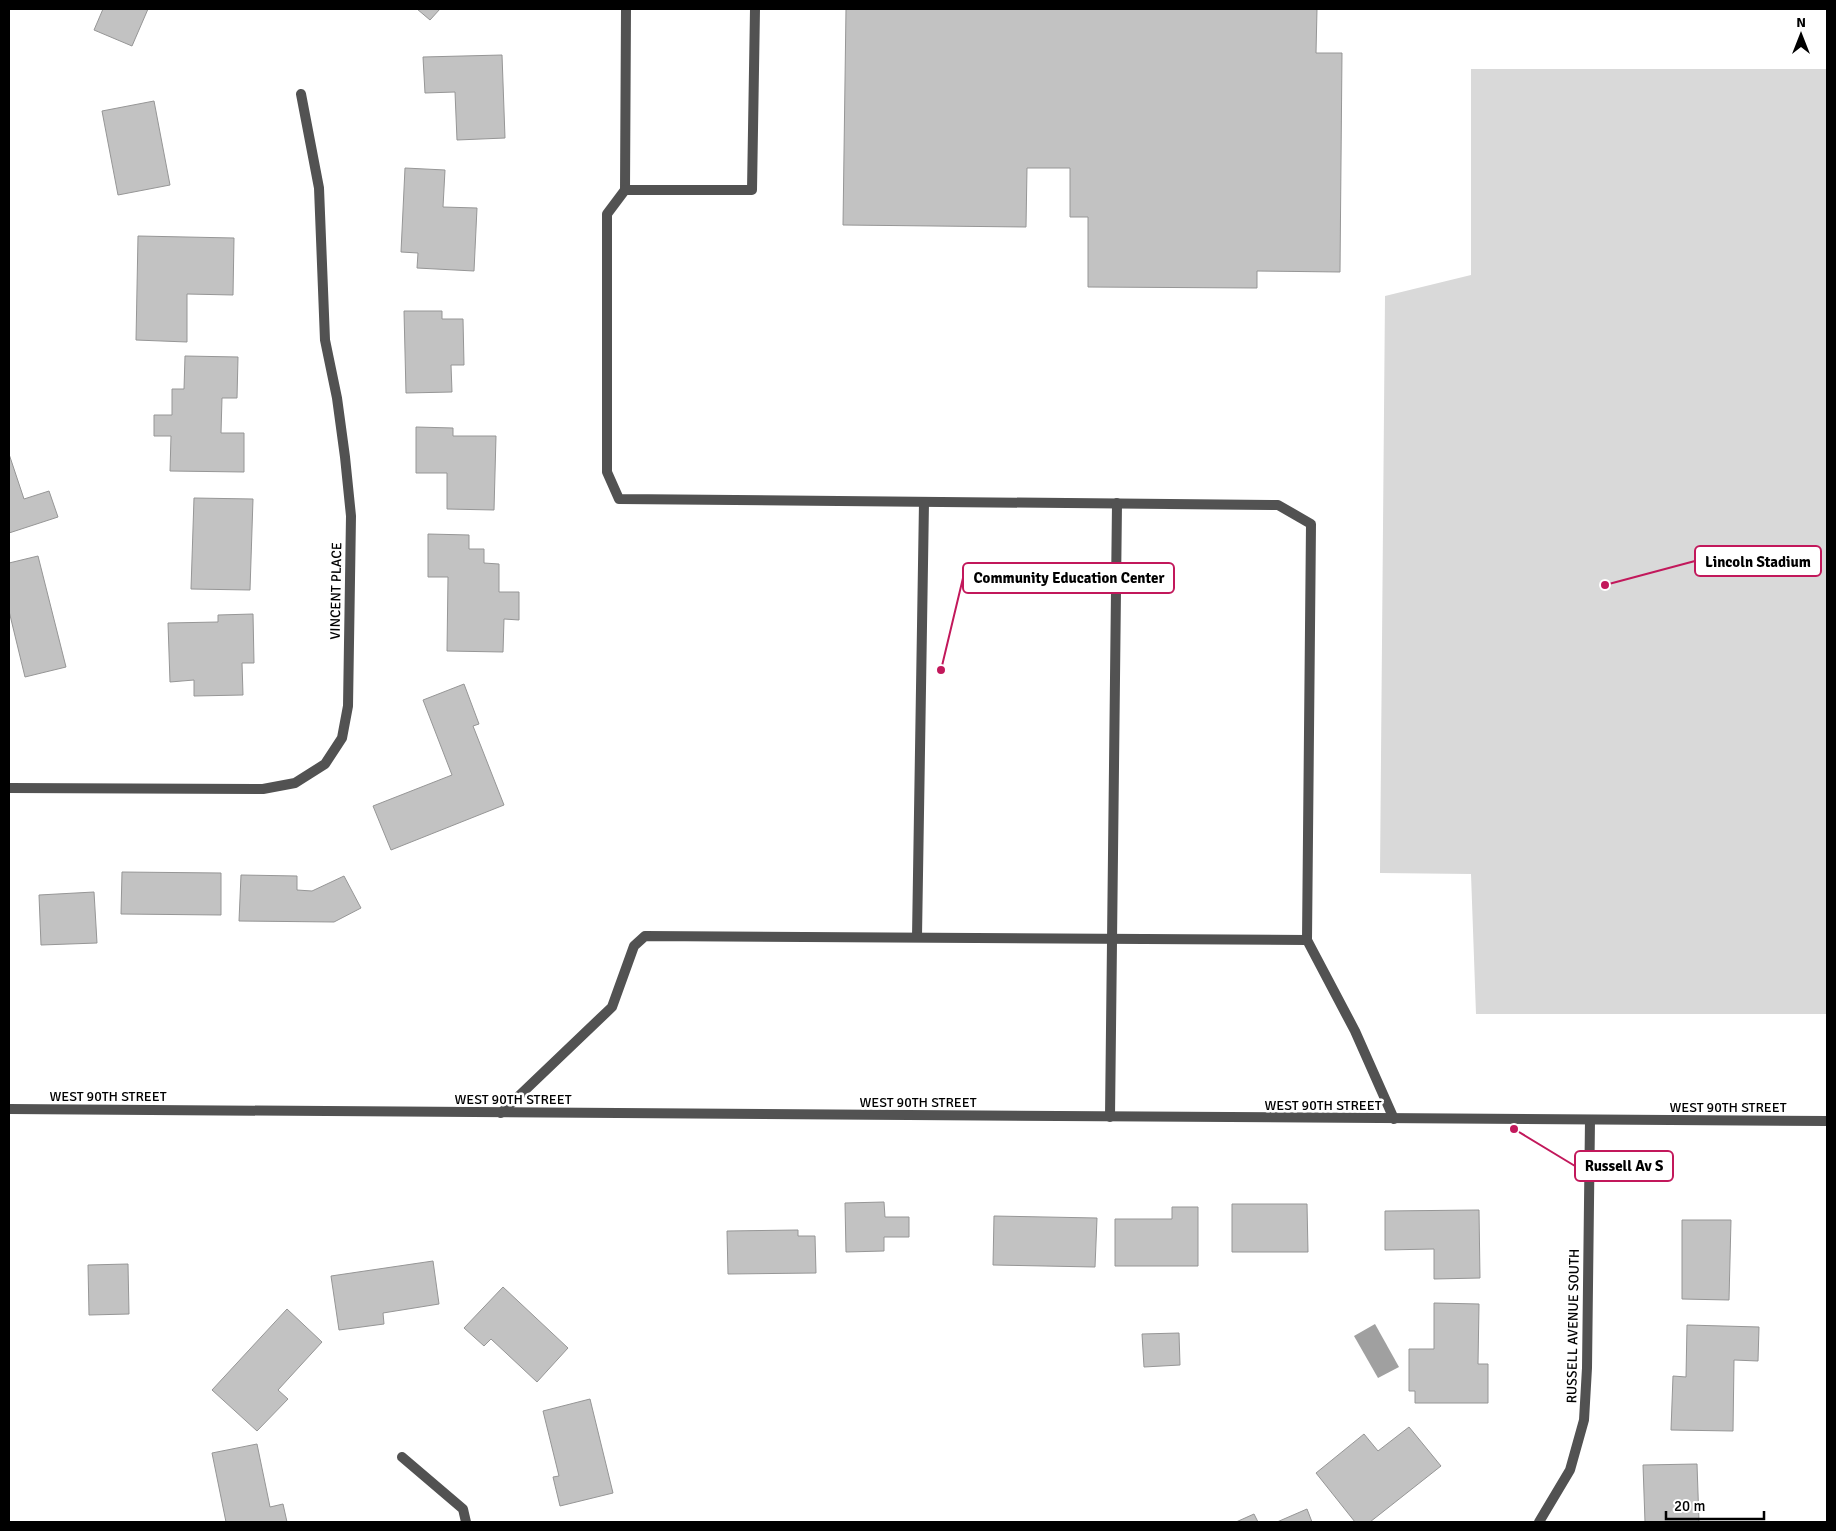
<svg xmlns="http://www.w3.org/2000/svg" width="1836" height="1531" font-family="Signika,sans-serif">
  <rect width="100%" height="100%" fill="#fff"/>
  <polygon fill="#d9d9d9" points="1471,69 1827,69 1827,1014 1476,1014 1471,874 1380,873 1385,296 1471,275"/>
  <polygon fill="#a0a0a0" points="1375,1324 1399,1367 1378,1378 1354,1336"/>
  <g fill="#c2c2c2" stroke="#969696">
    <polygon points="103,9 148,9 132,46 94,30"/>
    <polygon points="417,9 440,9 430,20"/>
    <polygon points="846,9 1317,9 1316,53 1342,53 1340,272 1257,271 1257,288 1088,287 1088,217 1070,217 1070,168 1027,168 1026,227 843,225"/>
    <polygon points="502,55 505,138 457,140 455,92 425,93 423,57"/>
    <polygon points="154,101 170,185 118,195 102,111"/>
    <polygon points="405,168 445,170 443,207 477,208 474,271 417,268 418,253 401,252"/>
    <polygon points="138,236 234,238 233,295 187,294 187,342 136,340"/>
    <polygon points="404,311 442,311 442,319 463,319 464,365 451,365 452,392 406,393"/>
    <polygon points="185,356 238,357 237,398 222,398 221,433 244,433 244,472 170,471 171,436 154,436 154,415 172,415 172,389 184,389"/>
    <polygon points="416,427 453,428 453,436 496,436 494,510 447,509 447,473 416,473"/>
    <polygon points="9,454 24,499 49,491 58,517 9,533"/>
    <polygon points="194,498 253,499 250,590 191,589"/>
    <polygon points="428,534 469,535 469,549 484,549 484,563 499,564 499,592 519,592 519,620 504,619 503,652 447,651 448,577 428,577"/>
    <polygon points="38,556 66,667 25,677 9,611 9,563"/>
    <polygon points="253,614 254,663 242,663 243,695 194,696 194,680 170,682 168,623 218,622 218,615"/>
    <polygon points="464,684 479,724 473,726 504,805 391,850 373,806 452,775 423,700"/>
    <polygon points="122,872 221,873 221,915 121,914"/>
    <polygon points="241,875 297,876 297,890 312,891 344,876 361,908 334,922 239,921"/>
    <polygon points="94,892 97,943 41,945 39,895"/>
    <polygon points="884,1202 885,1217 909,1217 909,1237 884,1237 884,1251 846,1252 845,1203"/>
    <polygon points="1232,1204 1307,1204 1308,1252 1232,1252"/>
    <polygon points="1172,1207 1198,1207 1198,1266 1115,1266 1115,1219 1172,1219"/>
    <polygon points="1479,1210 1480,1278 1434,1279 1434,1249 1385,1250 1385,1211"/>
    <polygon points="994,1216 1097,1218 1095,1267 993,1265"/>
    <polygon points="1682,1220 1731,1220 1729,1300 1682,1299"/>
    <polygon points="798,1230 798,1236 815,1236 816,1273 728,1274 727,1231"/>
    <polygon points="433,1261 439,1304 383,1313 384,1324 339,1330 331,1276"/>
    <polygon points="128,1264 129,1314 89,1315 88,1265"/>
    <polygon points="503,1287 568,1348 537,1382 491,1339 484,1346 464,1328"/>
    <polygon points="1434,1303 1479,1304 1478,1364 1488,1364 1488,1403 1415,1403 1415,1391 1409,1391 1409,1349 1434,1349"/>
    <polygon points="287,1309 322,1342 278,1390 288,1399 257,1431 212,1390"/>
    <polygon points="1687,1325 1759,1327 1758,1361 1734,1360 1733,1431 1671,1430 1673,1376 1686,1377"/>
    <polygon points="1179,1333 1180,1365 1144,1367 1142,1334"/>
    <polygon points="590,1399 613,1493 560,1506 553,1477 559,1476 543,1411"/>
    <polygon points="1409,1427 1441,1466 1370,1522 1355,1522 1316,1473 1364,1434 1378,1451"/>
    <polygon points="257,1444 270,1507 283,1504 287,1522 226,1522 212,1453"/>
    <polygon points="1697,1464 1699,1522 1645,1522 1643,1465"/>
    <polygon points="1307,1509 1312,1522 1277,1522"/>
    <polygon points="1254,1514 1258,1522 1236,1522"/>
  </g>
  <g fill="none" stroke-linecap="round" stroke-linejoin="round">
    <g stroke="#525252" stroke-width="10">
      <polyline points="626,9 625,190 607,214 607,472 619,499 1278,505 1311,524 1307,940 1355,1031 1394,1119"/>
      <polyline points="625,190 752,190 755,9"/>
      <polyline points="917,937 924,502"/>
      <polyline points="501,1113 612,1007 634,946 645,936 1307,940"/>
      <polyline points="1110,1117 1117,503"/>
    </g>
    <g stroke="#525252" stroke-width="10">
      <polyline points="9,788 263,789 295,783 325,764 342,738 348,706 351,516 345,457 337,398 325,340 319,188 301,94"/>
      <polyline points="402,1457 463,1509 466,1522"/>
      <polyline points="1539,1522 1570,1470 1584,1420 1587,1368 1590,1120"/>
    </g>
    <polyline stroke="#525252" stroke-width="10" points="9,1109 1827,1121"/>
  </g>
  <g text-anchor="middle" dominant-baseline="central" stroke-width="5" stroke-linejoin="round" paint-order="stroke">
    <g font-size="14" fill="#000" stroke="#fff">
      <text transform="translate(336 591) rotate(-89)">VINCENT PLACE</text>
      <text x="108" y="1096">WEST 90TH STREET</text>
      <text x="513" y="1099">WEST 90TH STREET</text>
      <text x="918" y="1102">WEST 90TH STREET</text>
      <text x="1323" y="1105">WEST 90TH STREET</text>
      <text x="1728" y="1107">WEST 90TH STREET</text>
      <text transform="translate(1573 1326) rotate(-89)">RUSSELL AVENUE SOUTH</text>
    </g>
  </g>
  <path fill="none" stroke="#c2185b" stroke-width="2" d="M1605 585L1695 561M941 670L963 578M1514 1129L1575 1166"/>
  <g fill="#c2185b" stroke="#fff" stroke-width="2">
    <circle cx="1605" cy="585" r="5"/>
    <circle cx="941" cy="670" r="5"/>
    <circle cx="1514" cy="1129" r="5"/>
  </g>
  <g fill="#fff" stroke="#c2185b" stroke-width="2">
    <rect x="1695" y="546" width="126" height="30" rx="5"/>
    <rect x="963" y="563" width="211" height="30" rx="5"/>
    <rect x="1575" y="1151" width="98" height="30" rx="5"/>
  </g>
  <g font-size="15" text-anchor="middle" font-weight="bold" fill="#000">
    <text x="1758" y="567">Lincoln Stadium</text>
    <text x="1069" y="583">Community Education Center</text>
    <text x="1624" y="1171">Russell Av S</text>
  </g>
  <rect width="1836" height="1531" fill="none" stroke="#000000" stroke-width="20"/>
  <g transform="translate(1801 35)" stroke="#ffffff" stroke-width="4" paint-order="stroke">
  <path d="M0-4L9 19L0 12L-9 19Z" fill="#000000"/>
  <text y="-8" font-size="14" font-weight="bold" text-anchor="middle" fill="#000000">N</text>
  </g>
  <path d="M1666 1511v8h98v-8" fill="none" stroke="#000000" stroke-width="2.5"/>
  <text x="1674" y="1511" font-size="15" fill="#000000" stroke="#ffffff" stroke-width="4" paint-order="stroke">20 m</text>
</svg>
